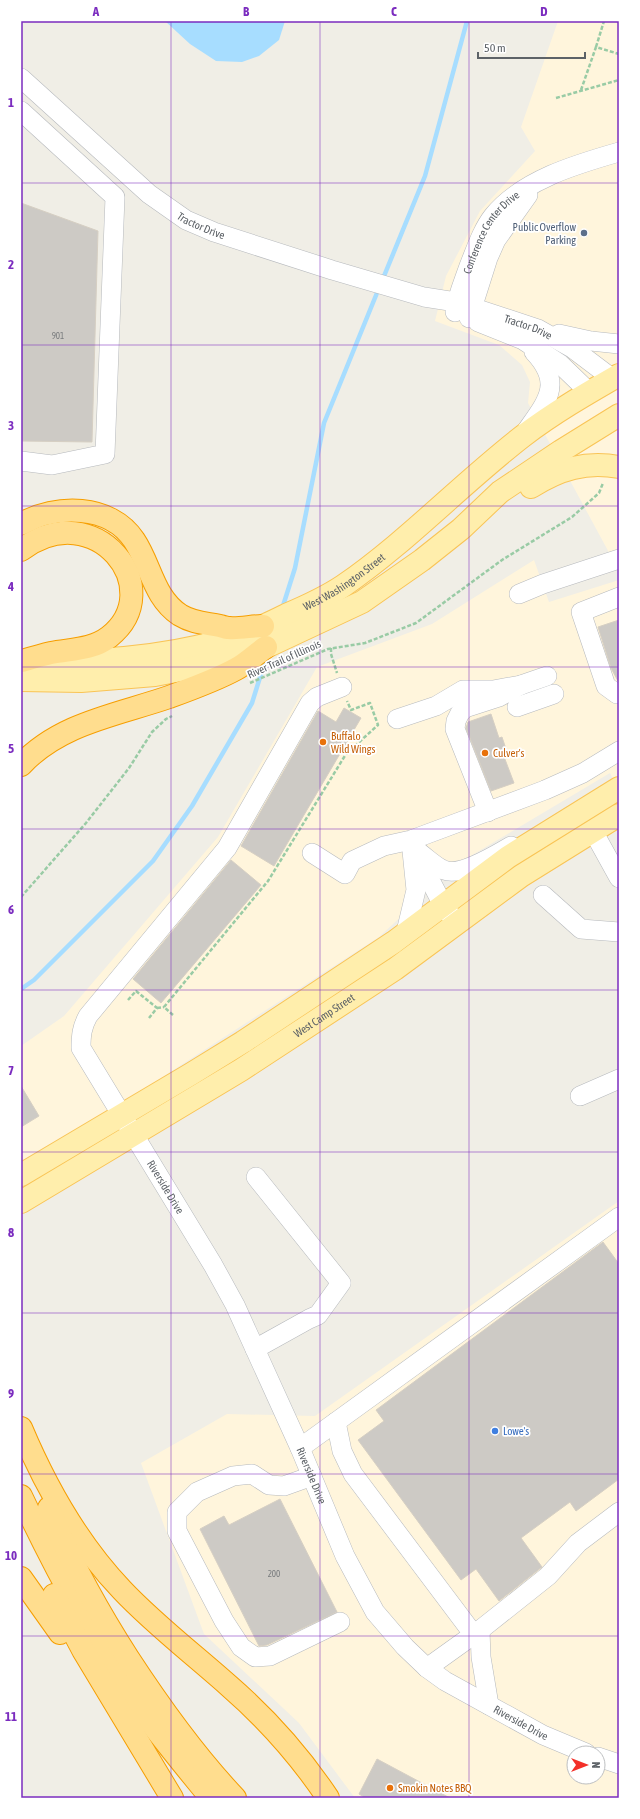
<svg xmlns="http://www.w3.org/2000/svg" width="640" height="1819" font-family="'Asap Condensed',sans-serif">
  <rect width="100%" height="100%" fill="#f0eee6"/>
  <g fill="#fff5dc" fill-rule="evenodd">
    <polygon points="558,21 619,21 619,571 528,403 530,382 522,365 499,345 435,321 446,276 480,211 535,151 521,127"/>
    <polygon points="534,560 549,602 619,580 619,792 610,773 459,863 379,937 144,1089 21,1161 21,1046 64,1016 218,837 317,667 432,624"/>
    <path d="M619,1201V1798H355L299,1723L204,1634L141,1463L227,1414L315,1416ZM574,1753H598V1777H574Z"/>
  </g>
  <polygon fill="#a7ddff" points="165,21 285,21 279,40 259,56 242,62 216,61 190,44"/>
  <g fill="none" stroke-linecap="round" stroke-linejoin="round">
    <g stroke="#a7ddff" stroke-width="4.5">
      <polyline points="382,281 425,176 467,21"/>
      <polyline points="282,609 295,568 324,423 379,288"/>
      <polyline points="21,989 34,980 153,861 192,806 252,703 266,658"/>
    </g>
  </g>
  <g fill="#cdcac5" stroke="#d6cfc3">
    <polygon points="21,203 98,231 92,442 21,441"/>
    <polygon points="619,620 619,681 618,681 611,668 598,627"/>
    <polygon points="344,708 361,718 274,866 241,846 318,711 336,722"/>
    <polygon points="491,714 499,738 502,737 507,752 503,754 514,783 491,791 466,728 468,722"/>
    <polygon points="231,860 261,885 161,1003 133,979"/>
    <polygon points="21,1086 39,1116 21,1127"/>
    <polygon points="603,1242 619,1264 619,1479 576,1511 570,1502 521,1538 542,1567 499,1601 476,1569 461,1580 358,1440 384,1421 376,1410"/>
    <polygon points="280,1499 337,1612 267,1645 259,1646 200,1529 224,1516 229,1525"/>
    <polygon points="377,1759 450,1798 366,1798 359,1794"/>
  </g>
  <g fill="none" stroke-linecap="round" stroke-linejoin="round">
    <defs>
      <g id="minor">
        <path id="s1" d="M21,78L149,194L186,220L214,232L332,270L424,297L456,302L538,329L572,348L613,379"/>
        <polyline points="21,111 115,197 105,454 52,465 21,461"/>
        <path id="s2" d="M455,312C457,296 464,281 469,266C476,249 482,230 493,216C522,180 577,164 619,152"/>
        <polyline points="469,318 488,258 496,240 528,195"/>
        <polyline points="478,322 523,340 560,364 589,392"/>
        <polyline points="559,334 591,341 619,344"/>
        <path d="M527,430C548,400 563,383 534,352"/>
        <polyline points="519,594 543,584 619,559"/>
        <polyline points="619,597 581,612 606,686 617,694 619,693"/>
        <path id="s3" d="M342,687L317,697L310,703L227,848L88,1016C82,1027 81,1035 81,1048L213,1265L235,1305L300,1448L345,1556L375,1612L405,1647L427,1668L445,1681L543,1735L586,1753"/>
        <polyline points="517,707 554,694"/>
        <polyline points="397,719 436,706 463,690 493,690 521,685 547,676"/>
        <polyline points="488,812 455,729 456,721 460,713 465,708 499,697 521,685"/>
        <polyline points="593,831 619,878"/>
        <polyline points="419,852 431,882 443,905 452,917"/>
        <polyline points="312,853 345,874 352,861 384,846 411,840 545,790 583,773 619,751"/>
        <path d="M421,854C428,859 436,867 444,870C461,877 495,855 511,846"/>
        <polyline points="543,895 581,929 619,932"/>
        <polyline points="406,932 416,890 412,851"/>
        <polyline points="580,1096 619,1079"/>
        <polyline points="255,1349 309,1319 318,1315 341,1283 256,1177"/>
        <polyline points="336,1422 342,1451 353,1474 474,1635"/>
        <polyline points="300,1448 619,1217"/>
        <polyline points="312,1476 284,1486 269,1485 252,1474 233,1476 197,1492 177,1512 177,1531 224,1621 241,1647 255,1657 270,1656 340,1622"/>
        <polyline points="480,1630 481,1657 489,1705"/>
        <polyline points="427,1668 480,1630 548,1576 578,1543 619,1512"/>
        <polyline points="598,1757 619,1764"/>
      </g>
      <g id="major">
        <path d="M531,487C559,469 586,461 619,467"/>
        <path id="s4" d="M38,661C105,662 172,657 237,636C254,631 270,623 286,615C305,607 325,598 343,586C407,542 461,484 523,436C553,413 586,394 619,375"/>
        <polyline points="21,680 81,681 155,675 212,664 266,647 362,602 422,560 461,529 500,492 561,451 619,415"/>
        <polyline points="21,1175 191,1074 243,1042 394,942 508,857 619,788"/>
        <path id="s5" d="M21,1202L241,1070L395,969L521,876L619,815"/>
      </g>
      <g id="highway">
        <path d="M21,524C56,504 110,504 134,540C151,565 153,597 180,615C193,623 206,623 220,626C223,627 226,628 229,628C239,629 252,626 263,626"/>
        <path d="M21,550C95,494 170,589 109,637C92,650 71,649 51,653C42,655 32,658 22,661"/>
        <path d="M21,765C60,723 117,715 169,697C191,689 216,680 236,669C247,663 256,654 266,647"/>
        <path d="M21,1428C45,1485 78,1544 122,1590C154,1624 192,1653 228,1685C266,1718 300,1756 328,1798"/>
        <path d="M21,1496C54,1566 91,1635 134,1700C158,1734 185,1766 211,1798"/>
        <path d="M49,1508C69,1560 98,1611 128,1658C160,1707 195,1756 235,1798"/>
        <polyline points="21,1578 60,1633"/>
        <polyline points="54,1595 83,1650 172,1798"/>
      </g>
    </defs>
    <use href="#minor" stroke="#b6b9bd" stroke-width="20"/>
    <use href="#major" stroke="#f9c456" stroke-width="24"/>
    <use href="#highway" stroke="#f69e00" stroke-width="24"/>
    <g stroke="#99cba5" stroke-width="2.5" stroke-dasharray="4 2" stroke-linecap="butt">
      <polyline points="596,47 604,21"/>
      <polyline points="581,90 596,47 619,54"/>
      <polyline points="556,98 619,80"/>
      <polyline points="331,648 331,654 337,673"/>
      <polyline points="250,683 328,649 365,643 416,623 502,560 572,517 599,493 603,483"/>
      <polyline points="21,897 86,823 129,768 152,732 166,719 172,716"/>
      <polyline points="128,1000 136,991 157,1008 149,1018"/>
      <polyline points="157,1008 164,1007"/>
      <polyline points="173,1015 164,1007 268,881 346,754 378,725 370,703 351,710 347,701"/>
    </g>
    <use href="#minor" stroke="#fff" stroke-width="19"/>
    <use href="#major" stroke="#ffeeac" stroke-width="22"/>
    <use href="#highway" stroke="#ffdd8e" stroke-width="22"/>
  </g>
  <path fill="none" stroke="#7b2cbf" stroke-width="1" stroke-opacity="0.55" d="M171,21V1798M320,21V1798M469,21V1798M21,183H619M21,345H619M21,506H619M21,667H619M21,829H619M21,990H619M21,1152H619M21,1313H619M21,1474H619M21,1636H619"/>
  <circle fill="#5c6f8a" stroke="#fff" stroke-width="1.5" cx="584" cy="233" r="4"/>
  <g fill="#e8710a" stroke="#fff" stroke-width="1.5">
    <circle cx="323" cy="742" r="4"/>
    <circle cx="485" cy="753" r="4"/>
    <circle cx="390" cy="1788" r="4"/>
  </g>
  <circle fill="#3f7fe0" stroke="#fff" stroke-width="1.5" cx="495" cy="1431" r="4"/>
  <g text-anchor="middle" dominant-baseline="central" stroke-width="3.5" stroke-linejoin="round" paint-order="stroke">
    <g font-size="9" fill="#797c7e">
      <text x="58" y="336">901</text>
      <text x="274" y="1574">200</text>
    </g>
    <g font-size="11" fill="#5d6267" stroke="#fff">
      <text stroke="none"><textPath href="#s1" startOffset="234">Tractor Drive</textPath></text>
      <text stroke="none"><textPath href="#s2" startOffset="89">Conference Center Drive</textPath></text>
      <text stroke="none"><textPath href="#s1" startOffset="577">Tractor Drive</textPath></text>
      <text stroke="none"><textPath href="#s4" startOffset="322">West Washington Street</textPath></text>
      <text transform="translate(284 659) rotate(-24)">River Trail of Illinois</text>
      <text stroke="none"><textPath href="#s5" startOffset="356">West Camp Street</textPath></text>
      <text stroke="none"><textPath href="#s3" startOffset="617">Riverside Drive</textPath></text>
      <text stroke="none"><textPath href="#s3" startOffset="941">Riverside Drive</textPath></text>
      <text stroke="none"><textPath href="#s3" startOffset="1277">Riverside Drive</textPath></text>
    </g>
    <g font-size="11" fill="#4e5e75" stroke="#fff" text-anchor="end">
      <text x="576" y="227">Public Overflow<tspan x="576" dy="13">Parking</tspan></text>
    </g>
    <g font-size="11" fill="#c56008" stroke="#fff" text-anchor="start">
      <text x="331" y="736">Buffalo<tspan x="331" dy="13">Wild Wings</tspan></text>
      <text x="493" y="753">Culver's</text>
      <text x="398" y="1788">Smokin Notes BBQ</text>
    </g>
    <g font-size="11" fill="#366cbe" stroke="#fff" text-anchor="start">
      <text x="503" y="1431">Lowe's</text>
    </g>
  </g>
  <rect width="640" height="1819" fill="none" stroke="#ffffff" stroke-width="44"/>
  <g transform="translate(586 1765) rotate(90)"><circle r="19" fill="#ffffff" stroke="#bec0c2"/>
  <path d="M0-3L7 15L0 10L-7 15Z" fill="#f33029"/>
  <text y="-6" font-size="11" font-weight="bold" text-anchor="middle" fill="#5d6267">N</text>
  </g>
  <path d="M478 52v6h107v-6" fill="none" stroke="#5d6267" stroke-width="2"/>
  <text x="484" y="52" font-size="12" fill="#5d6267" stroke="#ffffff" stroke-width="3" paint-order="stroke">50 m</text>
  <rect x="22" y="22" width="596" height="1775" fill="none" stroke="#7b2cbf" stroke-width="1.5"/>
  <g font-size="13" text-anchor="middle" font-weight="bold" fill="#7b2cbf">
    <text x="96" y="16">A</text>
    <text x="246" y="16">B</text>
    <text x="394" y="16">C</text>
    <text x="544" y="16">D</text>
    <text x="11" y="107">1</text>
    <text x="11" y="269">2</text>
    <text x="11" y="430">3</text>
    <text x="11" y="591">4</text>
    <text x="11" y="753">5</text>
    <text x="11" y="914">6</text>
    <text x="11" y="1075">7</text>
    <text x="11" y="1237">8</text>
    <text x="11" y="1398">9</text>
    <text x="11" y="1560">10</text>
    <text x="11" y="1721">11</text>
  </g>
</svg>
